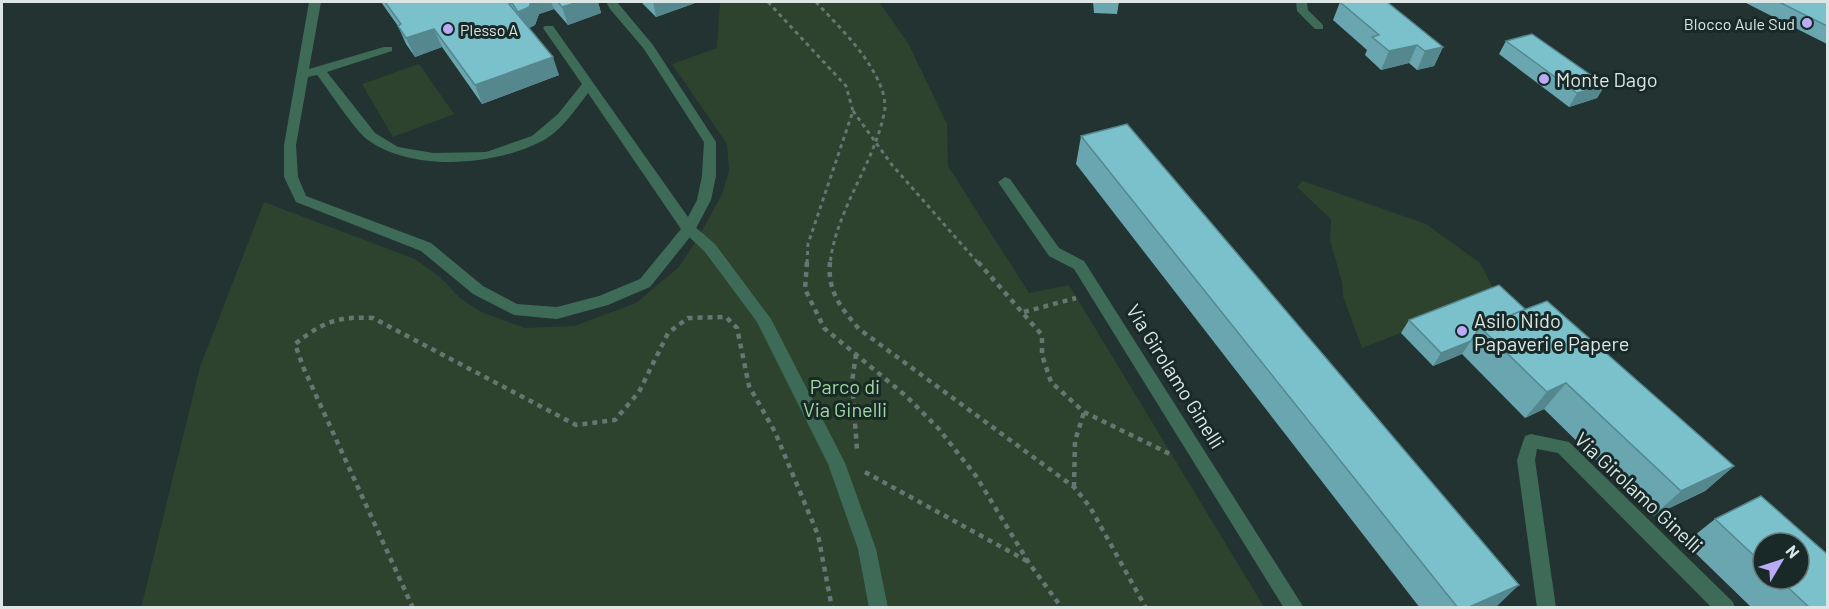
<svg xmlns="http://www.w3.org/2000/svg" width="1829" height="609" font-family="Barlow,sans-serif">
  <rect width="100%" height="100%" fill="#223331"/>
  <g fill="#2e432d">
    <polygon points="720,2 879,2 908,43 947,124 948,166 1029,293 1069,285 1264,607 141,608 200,367 264,202 415,259 440,277 460,298 481,312 525,328 574,326 636,303 679,267 698,238 722,194 729,171 727,144 672,64 717,48"/>
    <polygon points="419,64 454,114 393,137 362,84"/>
    <polygon points="1303,181 1426,224 1480,263 1493,288 1490,298 1362,348 1343,296 1342,282 1330,240 1331,219 1297,187"/>
  </g>
  <g fill="none" stroke-linecap="round" stroke-linejoin="round">
    <g stroke="#677573" stroke-width="3" stroke-dasharray="4 4" stroke-linecap="butt">
      <polyline points="768,2 846,86 853,111 808,244 807,264"/>
      <path d="M816,2C840,28 870,56 882,90C884,95 885,102 885,108C877,160 836,208 830,264"/>
      <polyline points="853,111 892,165 979,264"/>
    </g>
    <g stroke="#677573" stroke-width="4.5" stroke-dasharray="5 5" stroke-linecap="butt">
      <polyline points="807,262 805,289 824,328 906,396 938,428 976,476 1029,563 1062,608"/>
      <path d="M830,262C827,291 841,308 859,329L1074,487L1090,507L1146,608"/>
      <polyline points="978,262 1042,335 1042,355 1051,382 1084,412 1170,454"/>
      <polyline points="1024,312 1076,298"/>
      <polyline points="856,354 852,382 857,450"/>
      <polyline points="865,472 1027,561"/>
      <polyline points="1074,487 1075,441 1084,412"/>
      <path d="M413,608L304,369L295,344C323,322 337,316 373,318L576,425L615,420L639,392L668,333L688,318L726,317L737,328L749,386L775,432L818,535L832,608"/>
    </g>
    <g fill="#3e6b58" fill-rule="evenodd">
      <path d="M309,2H321L309,69L384,47H392V51L327,72L375,133L398,147L433,153L486,152L532,136L558,114L582,84L543,28L545,26H553L688,217L697,200L702,176L704,142L644,49L610,9L606,2H617L653,45L716,142V176L711,200L694,232L650,287L608,305L557,319L514,315L473,294L421,251L296,202L284,177V145ZM317,75C329,90 355,131 368,140C412,172 493,166 540,142C560,133 575,110 588,93L681,229L640,279L599,296L557,307L517,304L483,286L431,243L306,196L298,177L296,145L308,77Z"/>
      <polygon points="1296,2 1307,2 1308,10 1323,25 1323,29 1315,29 1297,11"/>
      <polygon points="1531,434 1569,442 1733,602 1735,608 1712,608 1558,453 1537,449 1535,460 1556,608 1537,608 1517,460 1525,436"/>
    </g>
    <g fill="#3e6b58" fill-rule="evenodd">
      <polygon points="1005,177 1010,179 1059,248 1084,261 1304,608 1284,608 1074,269 1049,256 1000,185 998,182"/>
      <polygon points="689,224 694,226 715,244 771,319 845,463 876,549 888,608 869,608 858,549 828,464 757,322 705,252 684,232 682,229 684,226"/>
    </g>
  </g>
  <g fill="#69a6af" fill-rule="evenodd">
    <polygon points="381,2 598,2 601,13 568,25 554,9 539,14 535,25 529,28 559,75 482,104 442,47 415,57 406,44 398,26"/>
    <polygon points="641,2 698,2 656,17"/>
    <polygon points="1093,2 1119,2 1117,14 1094,13"/>
    <polygon points="1340,2 1443,47 1434,66 1417,70 1409,63 1381,70 1365,55 1367,50 1333,20"/>
    <polygon points="1744,2 1827,2 1827,44"/>
    <polygon points="1506,41 1605,85 1597,98 1569,107 1499,54"/>
    <polygon points="1081,136 1495,608 1420,608 1076,164"/>
    <polygon points="1526,310 1734,466 1705,491 1653,516 1544,409 1525,418 1462,354 1433,366 1401,333 1409,320"/>
    <path d="M1761,496L1827,554V608H1752L1685,543L1715,519ZM1763,543H1799V579H1763Z"/>
  </g>
  <g fill="#55878f">
    <polygon points="531,2 551,2 554,9 539,14 535,25 525,30 518,12"/>
    <polygon points="578,2 598,2 601,13 568,25 562,7"/>
    <polygon points="653,2 698,2 656,17"/>
    <polygon points="434,29 442,47 415,57 406,38"/>
    <polygon points="1417,45 1409,63 1381,70 1389,51"/>
    <polygon points="1443,47 1434,66 1417,70 1425,51"/>
    <polygon points="553,57 559,75 482,104 475,85"/>
    <polygon points="1605,85 1597,98 1569,107 1577,93"/>
    <polygon points="1471,341 1462,354 1433,366 1441,353"/>
    <polygon points="1566,383 1544,409 1525,418 1547,392"/>
    <polygon points="1734,466 1705,491 1653,516 1681,491"/>
    <polygon points="1519,585 1495,608 1467,608"/>
  </g>
  <g fill="#7ac1cc" stroke="#55878f" stroke-width="1.5">
    <polygon points="385,2 531,2 529,7 518,12 512,3 509,4 553,57 475,85 434,29 406,38 398,26 401,24"/>
    <polygon points="558,2 578,2 562,7"/>
    <polygon points="1340,2 1387,2 1443,47 1425,51 1417,45 1389,51 1372,37 1379,35"/>
    <polygon points="1779,2 1827,2 1827,26"/>
    <polygon points="1532,34 1605,85 1577,93 1506,41"/>
    <polygon points="1127,124 1519,585 1467,608 1458,608 1081,136"/>
    <polygon points="1499,285 1526,310 1480,327 1471,341 1441,353 1409,320"/>
    <polygon points="1547,301 1734,466 1681,491 1566,383 1547,392 1480,327"/>
    <polygon points="1761,496 1827,554 1827,608 1810,608 1779,579 1799,579 1799,543 1763,543 1763,564 1715,519"/>
  </g>
  <g fill="#bbaaf6" stroke="#182927" stroke-width="2">
    <circle cx="1807" cy="23" r="6"/>
    <circle cx="448" cy="29" r="6"/>
    <circle cx="1544" cy="79" r="6"/>
    <circle cx="1462" cy="331" r="6"/>
  </g>
  <g text-anchor="middle" dominant-baseline="central" stroke-width="6" stroke-linejoin="round" paint-order="stroke">
    <g font-size="16" fill="#dce7e5" stroke="#182927" text-anchor="end">
      <text x="1795" y="23">Blocco Aule Sud</text>
      <text x="460" y="29" text-anchor="start">Plesso A</text>
    </g>
    <g font-size="20" fill="#dce7e5" stroke="#182927" text-anchor="start">
      <text x="1556" y="79">Monte Dago</text>
      <text x="1474" y="320">Asilo Nido<tspan x="1474" dy="23">Papaveri e Papere</tspan></text>
    </g>
    <g font-size="20" fill="#dce7e5" stroke="#182927">
      <text transform="translate(1176 376) rotate(58)">Via Girolamo Ginelli</text>
      <text transform="translate(1639 492) rotate(43)">Via Girolamo Ginelli</text>
    </g>
    <g font-size="20" fill="#a0da9c" stroke="#182927">
      <text x="845" y="386">Parco di<tspan x="845" dy="23">Via Ginelli</tspan></text>
    </g>
  </g>
  <rect width="1829" height="609" fill="none" stroke="#dce7e5" stroke-width="6"/>
  <g transform="translate(1781 561) rotate(51)"><circle r="28" fill="#182927" stroke="#667573" stroke-width="1.5"/>
  <path d="M0-4.5L10 22L0 15L-10 22Z" fill="#bbaaf6"/>
  <text y="-9" font-size="16" font-weight="bold" text-anchor="middle" fill="#dce7e5">N</text>
  </g>
</svg>
